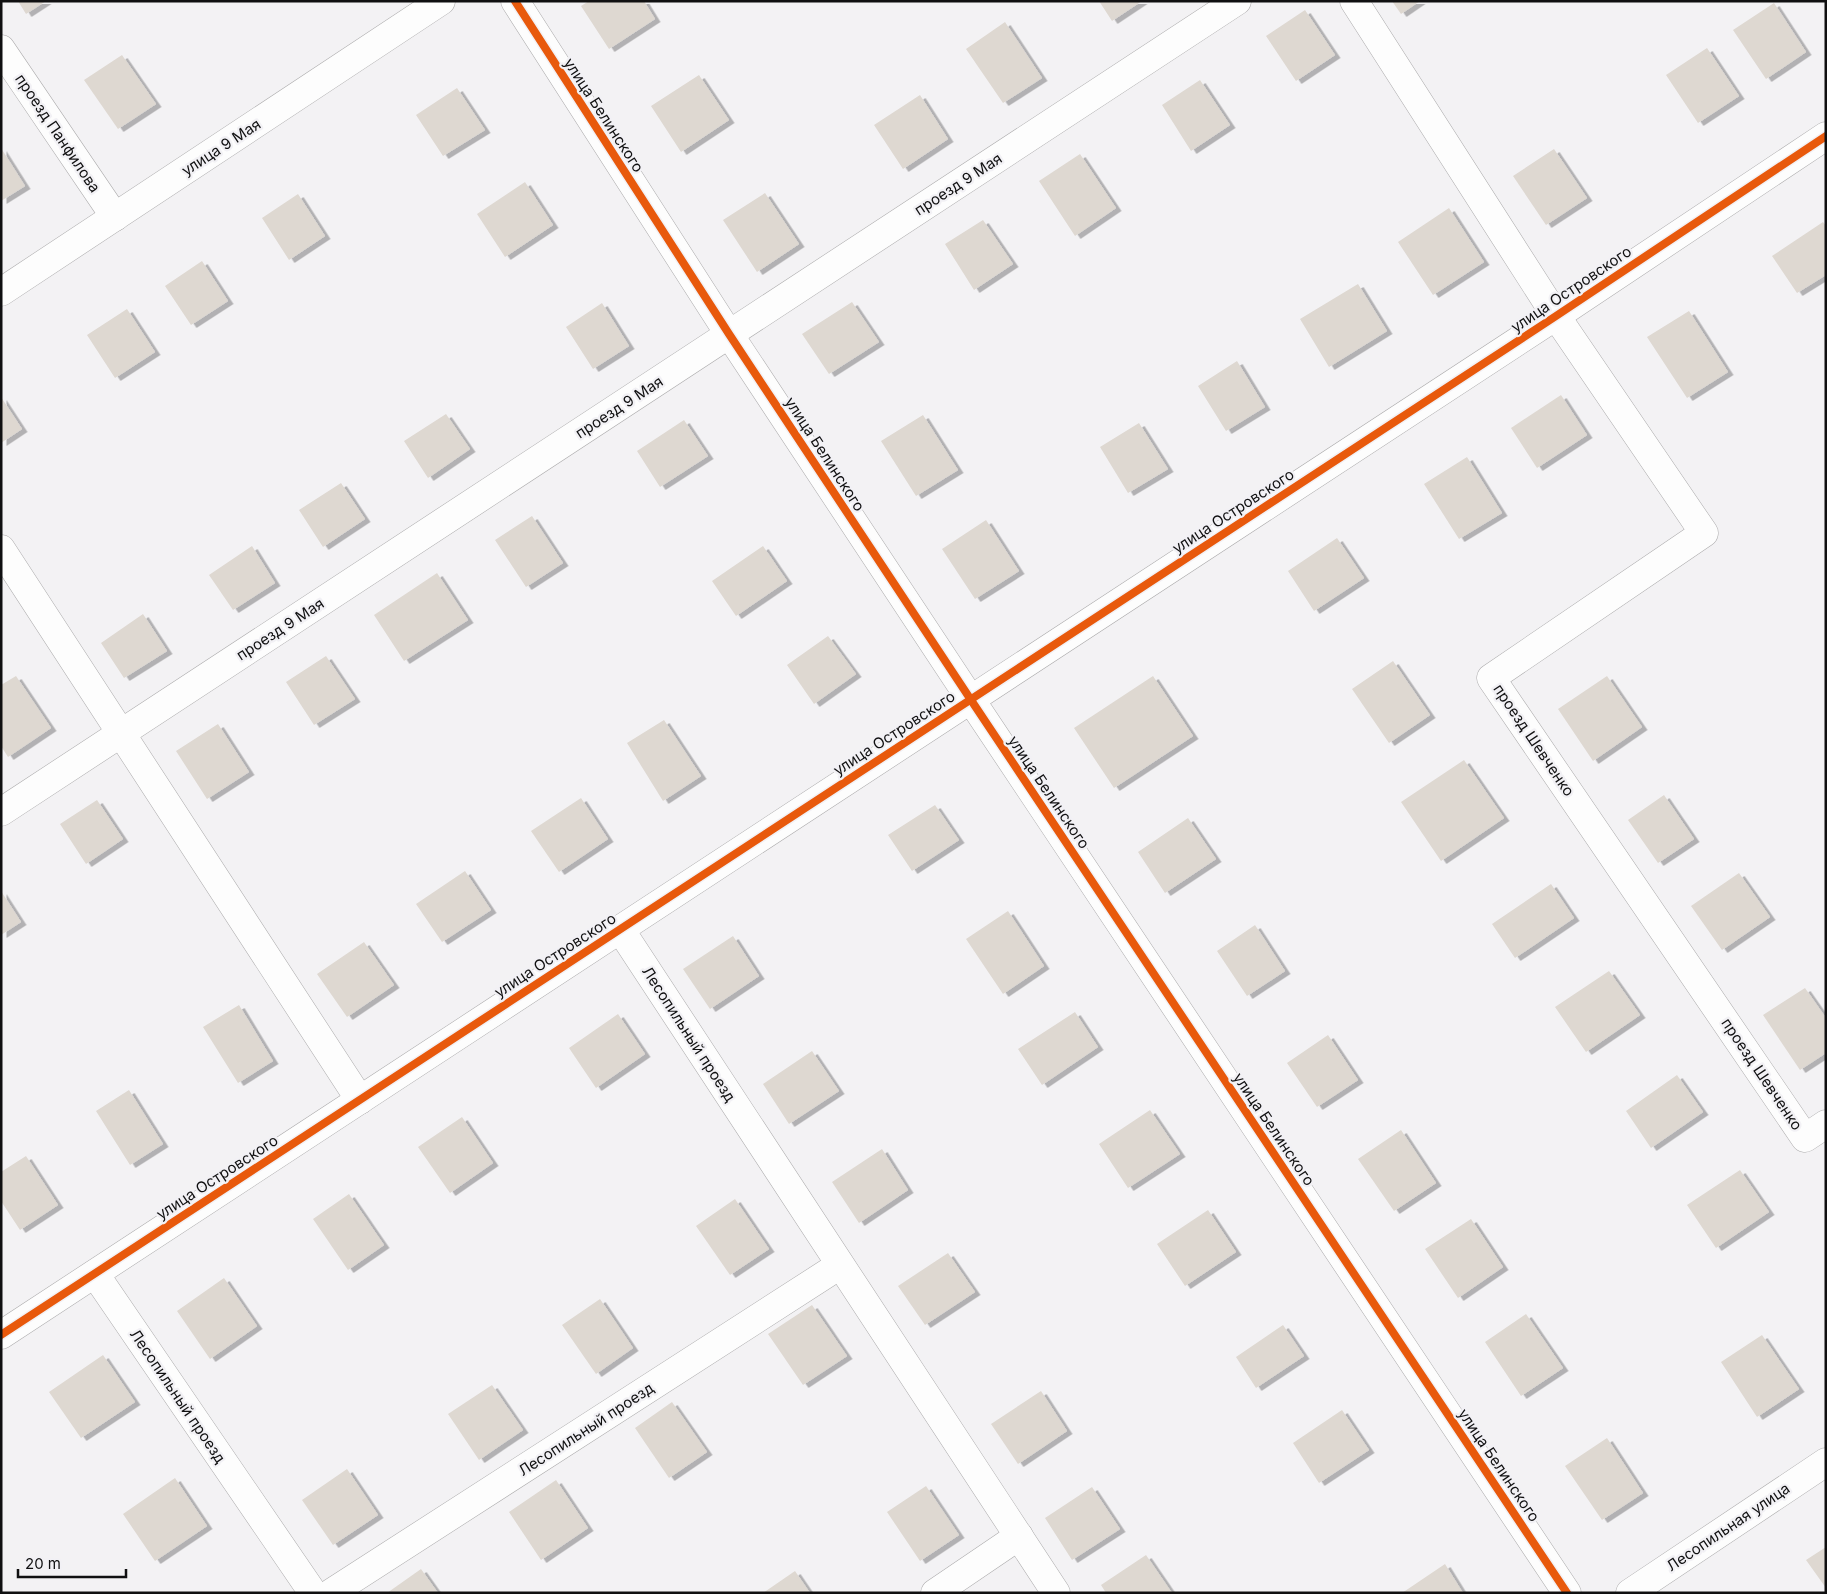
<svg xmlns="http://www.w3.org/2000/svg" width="1827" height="1594" font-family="Inter,sans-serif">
  <defs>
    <filter id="shadow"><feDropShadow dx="5.5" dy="3" stdDeviation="0" flood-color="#0004"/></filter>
  </defs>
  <rect width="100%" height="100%" fill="#f3f2f4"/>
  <g fill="#ded8d1" filter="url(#shadow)">
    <polygon points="18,1 46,1 26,14"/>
    <polygon points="589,1 644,1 655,19 609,49 581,6"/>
    <polygon points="1099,1 1142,1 1112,21"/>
    <polygon points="1392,1 1420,1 1401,14"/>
    <polygon points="1774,3 1806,52 1766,79 1733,30"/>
    <polygon points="1305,10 1335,55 1296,81 1266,36"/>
    <polygon points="1005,22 1042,78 1003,103 966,49"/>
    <polygon points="1707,48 1739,96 1698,123 1666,75"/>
    <polygon points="122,55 156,104 118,129 84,80"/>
    <polygon points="699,75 729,120 681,152 651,106"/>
    <polygon points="1200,80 1230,125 1191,151 1162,105"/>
    <polygon points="457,88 485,130 443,156 416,115"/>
    <polygon points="920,95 948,139 903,169 874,125"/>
    <polygon points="1,148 25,186 1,201"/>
    <polygon points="1554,149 1587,198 1546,225 1513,176"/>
    <polygon points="1080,154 1116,208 1075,236 1039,181"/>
    <polygon points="525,182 553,225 505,257 477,214"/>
    <polygon points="765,193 799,244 757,272 723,220"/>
    <polygon points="298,194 325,236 289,260 262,218"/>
    <polygon points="1449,208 1484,262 1433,295 1398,242"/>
    <polygon points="983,220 1013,264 974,290 945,244"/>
    <polygon points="1823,222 1826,226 1826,275 1797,293 1772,256"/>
    <polygon points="202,261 228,301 191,325 165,286"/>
    <polygon points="1358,284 1387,331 1329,367 1300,319"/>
    <polygon points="852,302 879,342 829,374 802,334"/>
    <polygon points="602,303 629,346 593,369 566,327"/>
    <polygon points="127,309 155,352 115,378 87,335"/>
    <polygon points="1689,311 1728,372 1687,398 1647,337"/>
    <polygon points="1237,361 1265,407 1226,431 1198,386"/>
    <polygon points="1561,395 1587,435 1537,468 1511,428"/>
    <polygon points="1,397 22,429 1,443"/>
    <polygon points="446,414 470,449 428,478 404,441"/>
    <polygon points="923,415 958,470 916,496 881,441"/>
    <polygon points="684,420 708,456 660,487 637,451"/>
    <polygon points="1139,423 1168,469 1128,493 1100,447"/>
    <polygon points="1467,457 1502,513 1459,539 1424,484"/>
    <polygon points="341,483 365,519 323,547 299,510"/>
    <polygon points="532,516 563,563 526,587 495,540"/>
    <polygon points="986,520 1019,571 975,599 942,549"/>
    <polygon points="1337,538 1364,578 1314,611 1288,571"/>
    <polygon points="252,546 275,583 233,610 209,575"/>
    <polygon points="763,546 787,581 736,616 712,581"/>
    <polygon points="437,573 468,620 404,661 374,615"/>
    <polygon points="143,614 167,651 124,678 101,643"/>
    <polygon points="828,636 856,674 814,704 787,665"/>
    <polygon points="326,656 355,699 314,725 286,682"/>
    <polygon points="1393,661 1430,715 1389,743 1352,689"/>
    <polygon points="16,676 51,728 8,757 1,746 1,685"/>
    <polygon points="1153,676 1193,736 1114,788 1074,728"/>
    <polygon points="1607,676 1642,727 1593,761 1558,709"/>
    <polygon points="664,720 701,776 663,801 627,743"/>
    <polygon points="218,724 249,772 207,799 176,751"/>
    <polygon points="1464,760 1504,818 1441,861 1401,802"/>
    <polygon points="1664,795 1694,839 1658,863 1628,820"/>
    <polygon points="581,798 608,839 559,872 531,831"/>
    <polygon points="97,800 123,839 86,864 60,824"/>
    <polygon points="935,805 959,840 912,871 888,835"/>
    <polygon points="1188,818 1216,859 1165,893 1138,852"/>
    <polygon points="465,871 491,910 442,942 416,904"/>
    <polygon points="1739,873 1770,917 1722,950 1691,906"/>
    <polygon points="1551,884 1574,918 1515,958 1492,924"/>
    <polygon points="1,891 21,922 1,935"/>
    <polygon points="1008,911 1044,966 1003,994 966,939"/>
    <polygon points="1255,925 1285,971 1247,996 1217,951"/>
    <polygon points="733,936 759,976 710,1009 683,969"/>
    <polygon points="364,942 394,985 347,1017 317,974"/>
    <polygon points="1609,971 1640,1015 1586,1052 1555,1007"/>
    <polygon points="1805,988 1826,1018 1826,1053 1800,1070 1763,1015"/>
    <polygon points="239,1005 273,1061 238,1083 203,1027"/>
    <polygon points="1075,1012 1098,1047 1042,1085 1018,1049"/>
    <polygon points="618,1014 645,1054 596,1088 569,1048"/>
    <polygon points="1328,1035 1358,1080 1317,1107 1287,1063"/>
    <polygon points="812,1051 839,1091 789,1124 763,1084"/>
    <polygon points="1677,1075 1703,1112 1651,1148 1626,1111"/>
    <polygon points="129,1090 163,1144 130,1165 96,1111"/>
    <polygon points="1150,1110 1180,1154 1128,1188 1099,1144"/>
    <polygon points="462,1117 493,1163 450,1193 418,1147"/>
    <polygon points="1401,1130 1436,1183 1394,1211 1358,1159"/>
    <polygon points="882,1149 908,1190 859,1223 832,1182"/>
    <polygon points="26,1156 58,1205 20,1230 1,1201 1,1172"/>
    <polygon points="1740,1170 1769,1212 1716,1248 1687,1205"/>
    <polygon points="349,1194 384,1245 348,1270 313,1219"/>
    <polygon points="735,1199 769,1249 730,1275 696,1226"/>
    <polygon points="1208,1210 1236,1252 1185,1286 1157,1244"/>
    <polygon points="1471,1219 1503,1267 1458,1298 1425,1249"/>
    <polygon points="948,1253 975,1292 925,1325 898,1286"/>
    <polygon points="224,1278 257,1326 210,1359 177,1311"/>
    <polygon points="600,1299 633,1348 596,1374 562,1325"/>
    <polygon points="812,1305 847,1356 803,1385 768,1334"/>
    <polygon points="1526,1314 1563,1368 1521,1396 1485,1342"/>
    <polygon points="1283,1325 1304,1356 1256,1388 1236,1357"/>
    <polygon points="1762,1335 1799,1389 1757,1417 1721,1362"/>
    <polygon points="103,1355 135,1402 81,1438 49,1392"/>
    <polygon points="492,1385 523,1430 479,1460 448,1414"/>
    <polygon points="1041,1391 1067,1431 1018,1464 991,1424"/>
    <polygon points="672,1402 707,1452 669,1478 635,1428"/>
    <polygon points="1342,1410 1369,1450 1319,1483 1293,1443"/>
    <polygon points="1607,1438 1643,1493 1602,1520 1565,1466"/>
    <polygon points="347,1469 378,1515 333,1545 302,1500"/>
    <polygon points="175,1478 207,1526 155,1561 123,1514"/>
    <polygon points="556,1480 588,1528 541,1560 509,1512"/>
    <polygon points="926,1486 959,1535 920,1561 887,1512"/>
    <polygon points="1092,1487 1120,1529 1072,1560 1045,1518"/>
    <polygon points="1826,1547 1826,1588 1806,1560"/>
    <polygon points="1146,1555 1172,1593 1106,1593 1101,1585"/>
    <polygon points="1445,1564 1463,1593 1402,1593"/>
    <polygon points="421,1569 438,1593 387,1593"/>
    <polygon points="795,1571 810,1593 763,1593"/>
  </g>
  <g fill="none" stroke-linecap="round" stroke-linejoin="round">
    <defs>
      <g id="minor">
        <polyline points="515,1 729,334 971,700 1567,1593"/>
        <polyline points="1354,1 1556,316 1704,533 1491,678 1805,1138 1826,1124"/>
        <polyline points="1,49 115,217"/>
        <polyline points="1,292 441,1"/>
        <polyline points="1,549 360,1100"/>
        <polyline points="1,812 1237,1"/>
        <polyline points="620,929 1056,1593"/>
        <polyline points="95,1274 313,1593"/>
        <polyline points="1,1335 1556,316 1826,136"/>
        <polyline points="331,1593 840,1265"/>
        <polyline points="935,1593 1019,1536"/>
        <polyline points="1630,1593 1826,1462"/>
      </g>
    </defs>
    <use href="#minor" stroke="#acabac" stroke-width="29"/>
    <use href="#minor" stroke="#fdfdfd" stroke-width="28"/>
    <defs>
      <g id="cycleway">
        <polyline points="515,1 729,334 971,700 1567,1593"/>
        <polyline points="1,1335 1556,316 1826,136"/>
      </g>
    </defs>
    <use href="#cycleway" stroke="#f2f1f5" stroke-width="11"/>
    <use href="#cycleway" stroke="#e8590c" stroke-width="8"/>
  </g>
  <g text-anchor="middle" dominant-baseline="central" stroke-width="4.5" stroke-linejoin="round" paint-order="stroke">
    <g font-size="15" fill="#101011" stroke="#f2f1f5">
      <text transform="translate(604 115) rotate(57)">улица Белинского</text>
      <text transform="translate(58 133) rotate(56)">проезд Панфилова</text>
      <text transform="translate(221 147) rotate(-33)">улица 9 Мая</text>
      <text transform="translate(958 184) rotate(-33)">проезд 9 Мая</text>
      <text transform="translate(1571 289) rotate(-34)">улица Островского</text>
      <text transform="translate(619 407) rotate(-33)">проезд 9 Мая</text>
      <text transform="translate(825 454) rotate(57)">улица Белинского</text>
      <text transform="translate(1233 511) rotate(-33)">улица Островского</text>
      <text transform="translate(280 629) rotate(-33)">проезд 9 Мая</text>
      <text transform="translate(894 733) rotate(-33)">улица Островского</text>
      <text transform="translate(1534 740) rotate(56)">проезд Шевченко</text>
      <text transform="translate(1049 792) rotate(56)">улица Белинского</text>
      <text transform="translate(555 955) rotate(-33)">улица Островского</text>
      <text transform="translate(689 1034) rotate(57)">Лесопильный проезд</text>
      <text transform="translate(1762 1074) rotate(56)">проезд Шевченко</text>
      <text transform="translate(1274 1129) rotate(56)">улица Белинского</text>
      <text transform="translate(217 1177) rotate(-33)">улица Островского</text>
      <text transform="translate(178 1396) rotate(56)">Лесопильный проезд</text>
      <text transform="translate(586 1429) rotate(-33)">Лесопильный проезд</text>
      <text transform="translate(1499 1465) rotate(56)">улица Белинского</text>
      <text transform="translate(1728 1527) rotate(-34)">Лесопильная улица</text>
    </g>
  </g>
  <rect width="1827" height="1594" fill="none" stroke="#101011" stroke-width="5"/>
  <path d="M18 1569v8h108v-8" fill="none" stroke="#101011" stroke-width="2.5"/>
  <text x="25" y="1569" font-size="15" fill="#101011" stroke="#f2f1f5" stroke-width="4" paint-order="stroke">20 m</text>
</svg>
